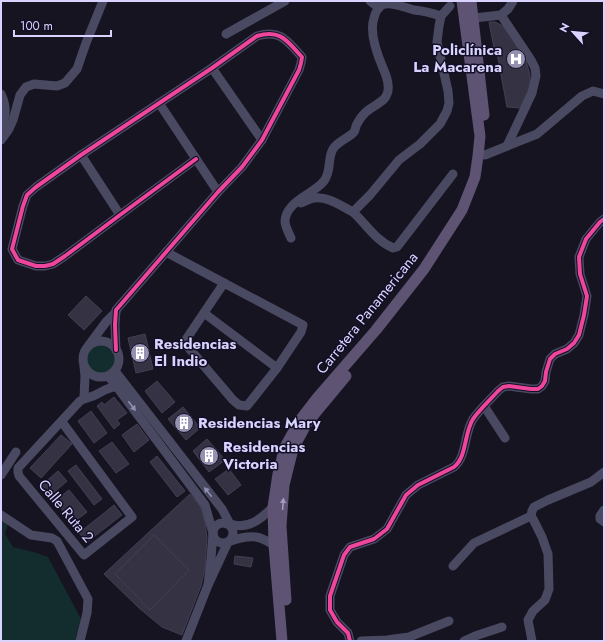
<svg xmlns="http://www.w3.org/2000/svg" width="605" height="642" font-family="Jost,sans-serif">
  <rect width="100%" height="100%" fill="#161421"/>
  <g fill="#132c2d">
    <path d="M101,341C113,342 123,354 116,366C114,370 111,373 108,376C102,376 96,376 92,373C76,364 83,343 101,341Z"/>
    <polygon points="1,516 9,521 5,534 13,547 34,552 48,557 81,619 75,641 1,641"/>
  </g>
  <g fill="#343243" stroke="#433f54">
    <polygon points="489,22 495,22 503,26 510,35 526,61 530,75 530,86 520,108 507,107 497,53 495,53"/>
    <polygon points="86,296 102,311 84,330 68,315"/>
    <polygon points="145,334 153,369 136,373 128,338"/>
    <polygon points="157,381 175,402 162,413 145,391"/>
    <polygon points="114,397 127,413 117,420 120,424 114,429 97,406 102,402 104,405"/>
    <polygon points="183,407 200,428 186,440 168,419"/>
    <polygon points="91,411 107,433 94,443 78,421"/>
    <polygon points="137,424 149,440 134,452 122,435"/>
    <polygon points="61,435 72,444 41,478 30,468"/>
    <polygon points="207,439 225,460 209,472 193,451"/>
    <polygon points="112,442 129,464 116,473 99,451"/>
    <polygon points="157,456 185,491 177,497 150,462"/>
    <polygon points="76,465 102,499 94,505 68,471"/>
    <polygon points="229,469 241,485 228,495 215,479"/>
    <polygon points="58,471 67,481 51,495 42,485"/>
    <polygon points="69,490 87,512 73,523 55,501"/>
    <polygon points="190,494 200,506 205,522 207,538 205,568 201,586 182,635 162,627 139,608 104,574"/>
    <polygon points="114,505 122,515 87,542 79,533"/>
    <polygon points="154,535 189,570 150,610 115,574"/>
    <polygon points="235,556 253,558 251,567 234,564"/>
  </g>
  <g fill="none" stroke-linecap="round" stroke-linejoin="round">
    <g stroke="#4a4962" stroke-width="9">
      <polyline points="370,1 379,8"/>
      <polyline points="501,15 531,60 535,68 536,76 532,93 507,146"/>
      <polyline points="474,18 501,15 508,9 513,1"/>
      <polyline points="226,34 285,1"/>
      <polyline points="212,68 262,140"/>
      <path d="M1,94C7,106 6,116 1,129"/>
      <polyline points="159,103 218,192"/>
      <polyline points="1,140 9,129 13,120 20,95 26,87 34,84 57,86 65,83 77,69 86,43 103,1"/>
      <polyline points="81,155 120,215"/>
      <polyline points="485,155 537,134 582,96 593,91 604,94"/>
      <path d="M301,203C305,201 309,199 314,198C328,196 341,206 353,212L370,195L399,160L420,144L440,124L447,111L449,103L448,91L437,42L439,26L441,16L450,6"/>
      <path d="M353,212C366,224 376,241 393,248L397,247L453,174"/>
      <path d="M291,238C289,233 285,227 285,221C286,201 314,194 324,181C332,170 327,159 333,149C337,142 346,139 352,134C355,132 355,130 356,126C358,122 361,117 364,114C369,108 378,105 384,99C387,96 389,90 388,85C388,79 385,73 383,68C377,54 369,32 374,18C375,14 377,8 382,5C390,1 406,8 414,10C424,11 432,13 441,16"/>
      <polyline points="166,252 224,283"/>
      <polygon points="224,283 303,325 301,332 277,368 247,406 239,405 233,400 188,347 185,343 187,338"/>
      <polyline points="204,313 277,368"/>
      <circle cx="101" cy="359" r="18"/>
      <polyline points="89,345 106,322 116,312"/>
      <path d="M116,350L115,325L116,310L218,192L242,167L262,140L299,70L301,63L302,57C287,41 281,29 257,36L212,68L81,155L36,187L27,195L23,206L12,249L18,260L36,266H45L53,264L65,256L120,215L196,159"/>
      <polyline points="84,366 85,376 84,398"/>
      <path d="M115,371L222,509L230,524C248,530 261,519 273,507"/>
      <polyline points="108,376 117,387 205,505 213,533 211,559 208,585"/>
      <polyline points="484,406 505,438"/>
      <path d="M62,422L132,517L84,555L19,476L18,472V468L80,401C85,398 88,398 93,396C101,393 108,386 117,387"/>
      <polyline points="1,475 16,452"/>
      <polyline points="604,510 600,516 600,519 604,522"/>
      <polyline points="1,515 31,535 52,538 57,541 88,599 87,613 80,641"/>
      <circle cx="223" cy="533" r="10"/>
      <polyline points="453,566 474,543 531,516"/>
      <path d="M186,641L208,585L228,542C236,539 247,536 256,537C263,538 269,542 274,545"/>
      <path d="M350,641L348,633L337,622L330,610V596L344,555L350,547L374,539L387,529L406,495L418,485L454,467C467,457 464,433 473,419C480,409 490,400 498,391L503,387L509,386L531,389H538L542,386L545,381L546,372L550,359L555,354L567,349L574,343L579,335L584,315L587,296L580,274L579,257L586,239L600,222L604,219"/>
      <polyline points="361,641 387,640 409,637 449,621"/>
      <polyline points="464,641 475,636 502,627"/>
      <polyline points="532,641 528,620 533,611 545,600 549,589 548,554 542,537 533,519 531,516 532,511 534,507 548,500 591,482 604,472"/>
    </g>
    <g stroke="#5e5373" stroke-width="11">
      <polyline points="471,1 484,115"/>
      <polyline points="286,600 281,526 284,485 293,449 307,423 346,376"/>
      <polyline points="282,641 274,545 273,507 278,474 285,447 300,420 317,398 376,330 424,269 462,210 475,177 478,156 480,136 462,1"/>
    </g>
    <defs>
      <g id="cycleway">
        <path d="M116,350L115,325L116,310L218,192L242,167L262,140L299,70L301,63L302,57C287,41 281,29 257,36L212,68L81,155L36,187L27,195L23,206L12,249L18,260L36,266H45L53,264L65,256L120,215L196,159"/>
        <path d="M350,641L348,633L337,622L330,610V596L344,555L350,547L374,539L387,529L406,495L418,485L454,467C467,457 464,433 473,419C480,409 490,400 498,391L503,387L509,386L531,389H538L542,386L545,381L546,372L550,359L555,354L567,349L574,343L579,335L584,315L587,296L580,274L579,257L586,239L600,222L604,219"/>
      </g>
    </defs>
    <use href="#cycleway" stroke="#130f26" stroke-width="6"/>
    <use href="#cycleway" stroke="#ed469a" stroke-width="4"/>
  </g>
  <defs><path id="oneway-solid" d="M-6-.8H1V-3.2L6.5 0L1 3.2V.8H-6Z"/></defs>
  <g fill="#928eb0">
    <use href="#oneway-solid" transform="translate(132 406) rotate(53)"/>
    <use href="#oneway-solid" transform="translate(208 492) rotate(-128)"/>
  </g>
  <use fill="#a29ac0" href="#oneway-solid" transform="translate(283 504) rotate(-86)"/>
  <defs>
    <symbol id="hospital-disc" viewBox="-11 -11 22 22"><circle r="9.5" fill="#9591b1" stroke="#130f26"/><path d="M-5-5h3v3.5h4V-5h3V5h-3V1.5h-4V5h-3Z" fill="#fff"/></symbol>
    <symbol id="building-disc" viewBox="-11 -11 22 22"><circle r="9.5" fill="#9591b1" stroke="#130f26"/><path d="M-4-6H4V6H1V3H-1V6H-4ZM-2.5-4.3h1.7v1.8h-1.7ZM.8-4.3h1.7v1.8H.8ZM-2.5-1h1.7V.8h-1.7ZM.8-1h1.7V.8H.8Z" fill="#fff"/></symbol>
  </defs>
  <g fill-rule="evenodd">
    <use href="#hospital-disc" x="505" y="48" width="22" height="22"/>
    <use href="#building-disc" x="129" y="342" width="22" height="22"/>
    <use href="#building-disc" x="173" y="412" width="22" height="22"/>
    <use href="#building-disc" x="198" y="445" width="22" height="22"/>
  </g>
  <g text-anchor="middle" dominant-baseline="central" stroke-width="3" stroke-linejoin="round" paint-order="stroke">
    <g font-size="15" font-weight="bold" fill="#d9d4ff" stroke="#130f26" text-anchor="start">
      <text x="502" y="50" text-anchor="end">Policlínica<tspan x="502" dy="17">La Macarena</tspan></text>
      <text x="154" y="344">Residencias<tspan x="154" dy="17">El Indio</tspan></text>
      <text x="198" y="423">Residencias Mary</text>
      <text x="223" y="447">Residencias<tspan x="223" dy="17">Victoria</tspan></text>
    </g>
    <g font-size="15" fill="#d9d4ff" stroke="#130f26">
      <text transform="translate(367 313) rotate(-51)">Carretera Panamericana</text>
      <text transform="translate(66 511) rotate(50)">Calle Ruta 2</text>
    </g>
  </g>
  <rect width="605" height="642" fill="none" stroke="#d9d4ff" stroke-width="4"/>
  <g transform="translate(573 32) rotate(297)" stroke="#130f26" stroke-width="3" paint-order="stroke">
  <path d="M0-3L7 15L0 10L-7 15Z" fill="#d9d4ff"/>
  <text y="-6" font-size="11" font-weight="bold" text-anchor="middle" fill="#d9d4ff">N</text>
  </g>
  <path d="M14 30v6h97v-6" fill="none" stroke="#d9d4ff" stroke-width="2"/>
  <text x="20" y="30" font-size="12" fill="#d9d4ff" stroke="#130f26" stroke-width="3" paint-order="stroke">100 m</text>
</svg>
